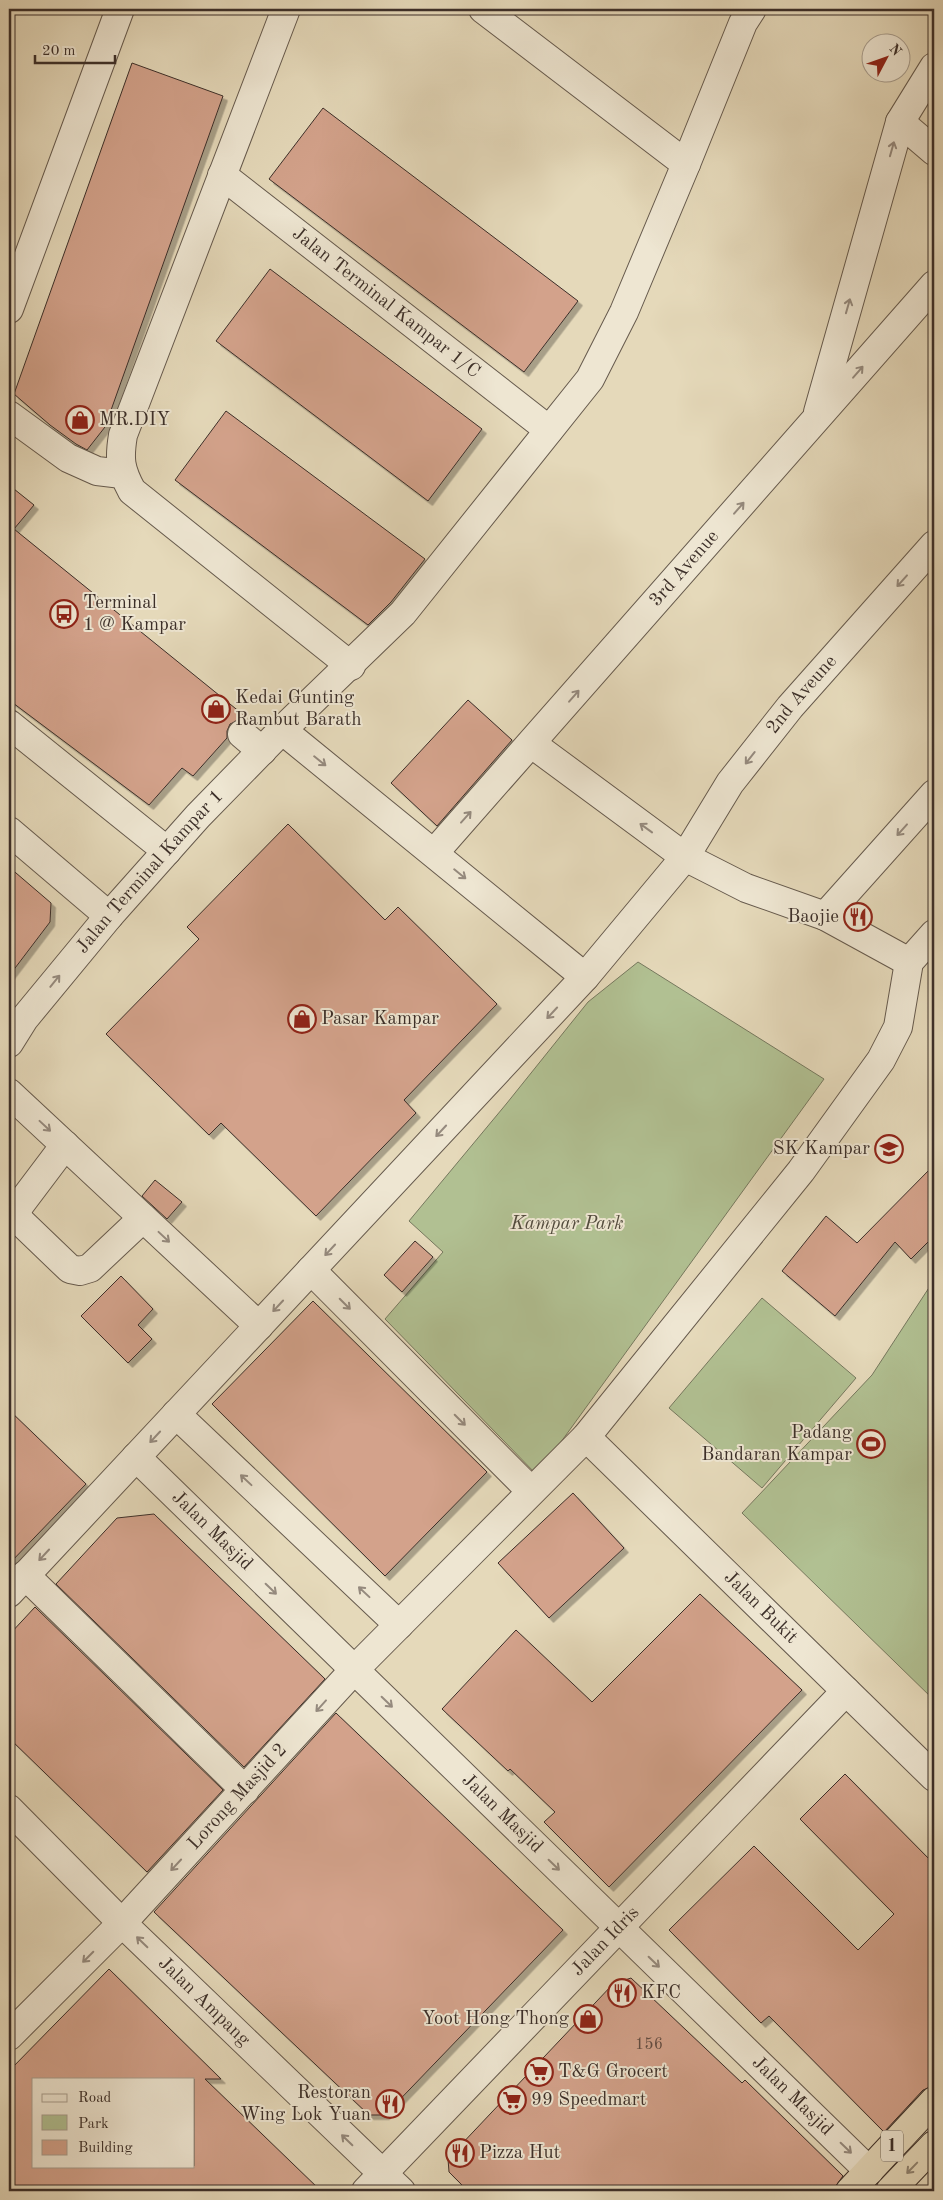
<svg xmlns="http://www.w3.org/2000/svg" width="943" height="2200" font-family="'Old Standard TT',serif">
  <defs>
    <filter id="shadow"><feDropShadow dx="4.5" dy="4.5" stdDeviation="0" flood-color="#0004"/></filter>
  </defs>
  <rect width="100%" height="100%" fill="#e5d9ba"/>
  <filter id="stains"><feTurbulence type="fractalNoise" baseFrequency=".004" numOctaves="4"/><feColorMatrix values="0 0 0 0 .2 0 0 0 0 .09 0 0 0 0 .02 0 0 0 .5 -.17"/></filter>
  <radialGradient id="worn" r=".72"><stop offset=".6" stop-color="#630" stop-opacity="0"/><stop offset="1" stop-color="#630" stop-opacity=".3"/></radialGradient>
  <g fill="#b1c092" stroke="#76785e">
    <polygon points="638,962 824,1079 537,1475 385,1319 443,1252 409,1221 507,1103 588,1002"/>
    <polygon points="934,1280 934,1700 742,1513 872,1375"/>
    <polygon points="762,1298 856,1378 762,1488 669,1408"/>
  </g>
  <g fill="#d3a28b" stroke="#3c2f29" fill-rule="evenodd" filter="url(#shadow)">
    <polygon points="132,63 223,96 105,427 87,450 76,444 50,425 14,394"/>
    <polygon points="323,108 578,301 524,372 269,179"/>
    <polygon points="270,269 482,429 428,501 216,341"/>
    <polygon points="226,411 425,559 391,602 368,625 175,480"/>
    <polygon points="9,485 34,505 14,529 246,717 230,724 227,731 227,738 193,776 182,768 149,805 9,700"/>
    <polygon points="468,700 512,740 437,826 391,783"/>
    <polygon points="288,824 385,920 398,907 497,1004 404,1100 416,1113 316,1216 221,1123 209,1135 106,1034 199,939 187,927"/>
    <polygon points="9,867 51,903 50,922 9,976"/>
    <polygon points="934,1165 934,1236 911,1259 895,1242 835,1316 782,1271 826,1216 857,1243"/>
    <polygon points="155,1180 182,1202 167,1219 142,1196"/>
    <polygon points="415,1241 433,1257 402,1292 384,1275"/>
    <polygon points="121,1276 153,1309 138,1325 152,1339 128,1363 81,1316"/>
    <polygon points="313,1301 487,1472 385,1576 212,1404"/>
    <polygon points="9,1410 86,1484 9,1564"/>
    <polygon points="573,1493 624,1548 549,1618 498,1563"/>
    <polygon points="154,1514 325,1679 244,1767 56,1584 117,1518"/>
    <polygon points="700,1594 802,1690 609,1887 544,1822 555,1812 510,1769 508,1771 442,1709 516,1630 592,1702"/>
    <polygon points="35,1607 223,1790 147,1872 9,1738 9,1635"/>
    <polygon points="336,1713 563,1930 385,2115 369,2115 154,1912"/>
    <polygon points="845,1774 934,1864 934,2086 923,2090 884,2132 769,2016 761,2023 669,1930 754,1846 858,1950 894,1914 800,1819"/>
    <path d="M109,1969L221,2079H205L321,2191H9V2071ZM34,2079H194V2166H34Z"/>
    <polygon points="631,1978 742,2083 745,2080 843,2176 835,2187 835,2191 468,2191 449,2172 448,2159 457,2149 613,1984"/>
  </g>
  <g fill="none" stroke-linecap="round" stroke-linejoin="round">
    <defs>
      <g id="minor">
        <path d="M286,9L123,435C119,459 120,469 132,491L351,666"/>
        <polyline points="483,9 686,164"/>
        <polyline points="900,122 934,151"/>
        <path id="s1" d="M222,175L549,430"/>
        <polyline points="9,309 120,9"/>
        <polyline points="818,412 900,122 934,67"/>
        <polyline points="9,415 68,458 97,471 122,474"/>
        <polyline points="9,724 167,851"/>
        <polyline points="282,730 585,977"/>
        <polyline points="242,734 262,751"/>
        <polyline points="532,744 685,857 746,888 825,916 909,962"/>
        <polyline points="9,831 109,916"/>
        <path id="s2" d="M434,853L934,285"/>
        <polyline points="825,916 934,794"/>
        <path id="s3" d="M9,1043L24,1019L109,916L198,816L282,730L403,613L590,379L624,312L686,164L743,23L752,9"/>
        <polyline points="9,1093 259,1326"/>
        <polyline points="65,1145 16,1210 20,1221 70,1269 80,1271 90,1268 143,1218"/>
        <polyline points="311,1270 531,1491"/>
        <polyline points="176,1414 399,1625"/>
        <path id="s4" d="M586,1437L934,1777"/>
        <path id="s5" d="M136,1457L869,2171"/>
        <polyline points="25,1575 245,1790"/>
        <path id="s6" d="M9,1593L585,977L685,857L730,783L790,707L934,545"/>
        <path id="s7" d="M9,1809L122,1923L401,2191"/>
        <path id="s8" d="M9,2036L122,1923L354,1670L586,1437L801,1171L881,1060L898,1027L909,962L934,934"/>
        <path id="s9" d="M366,2191L846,1691"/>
      </g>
      <g id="highway">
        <polyline points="850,2191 934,2101"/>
        <polyline points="890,2191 934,2145"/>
      </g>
    </defs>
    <use href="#minor" stroke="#665a4d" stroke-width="30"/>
    <use href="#highway" stroke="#3c2f29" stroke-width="30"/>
    <use href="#minor" stroke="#eee6d2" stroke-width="28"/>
    <use href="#highway" stroke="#e5d9ba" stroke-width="28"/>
  </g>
  <defs><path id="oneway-shaft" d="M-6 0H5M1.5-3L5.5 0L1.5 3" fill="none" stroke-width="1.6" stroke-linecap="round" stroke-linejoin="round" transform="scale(1.25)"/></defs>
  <g stroke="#958a7e">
    <use href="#oneway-shaft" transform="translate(892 149) rotate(-74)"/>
    <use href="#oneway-shaft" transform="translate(848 306) rotate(-74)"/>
    <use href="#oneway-shaft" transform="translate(858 372) rotate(-49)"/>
    <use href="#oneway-shaft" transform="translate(739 508) rotate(-49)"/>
    <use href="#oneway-shaft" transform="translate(902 581) rotate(132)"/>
    <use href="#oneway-shaft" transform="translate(574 696) rotate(-49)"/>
    <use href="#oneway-shaft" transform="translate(750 758) rotate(128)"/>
    <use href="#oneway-shaft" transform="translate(320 761) rotate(39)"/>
    <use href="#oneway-shaft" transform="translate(466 817) rotate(-48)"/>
    <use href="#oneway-shaft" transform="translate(646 828) rotate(-144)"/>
    <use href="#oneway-shaft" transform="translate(902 830) rotate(132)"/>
    <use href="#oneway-shaft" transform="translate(460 874) rotate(39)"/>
    <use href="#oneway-shaft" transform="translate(55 981) rotate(-51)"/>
    <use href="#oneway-shaft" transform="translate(552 1013) rotate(133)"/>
    <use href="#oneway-shaft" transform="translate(45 1126) rotate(43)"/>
    <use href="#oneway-shaft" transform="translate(441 1131) rotate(133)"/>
    <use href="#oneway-shaft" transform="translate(164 1237) rotate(43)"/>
    <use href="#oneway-shaft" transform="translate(330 1250) rotate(133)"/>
    <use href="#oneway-shaft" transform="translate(345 1304) rotate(45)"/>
    <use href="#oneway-shaft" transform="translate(278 1306) rotate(133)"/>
    <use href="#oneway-shaft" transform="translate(460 1420) rotate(45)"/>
    <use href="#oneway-shaft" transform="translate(155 1437) rotate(133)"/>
    <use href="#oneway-shaft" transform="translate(246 1480) rotate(-137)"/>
    <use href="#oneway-shaft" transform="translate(44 1555) rotate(133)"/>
    <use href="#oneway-shaft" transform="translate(271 1589) rotate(44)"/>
    <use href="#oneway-shaft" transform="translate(364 1592) rotate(-137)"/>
    <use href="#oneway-shaft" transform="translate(387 1702) rotate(44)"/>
    <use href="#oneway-shaft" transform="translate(321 1706) rotate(132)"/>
    <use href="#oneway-shaft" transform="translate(176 1865) rotate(133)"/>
    <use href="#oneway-shaft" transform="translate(554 1865) rotate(44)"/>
    <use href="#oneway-shaft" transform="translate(142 1942) rotate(-136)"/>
    <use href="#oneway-shaft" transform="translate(88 1957) rotate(135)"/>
    <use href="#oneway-shaft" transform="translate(654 1962) rotate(44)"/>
    <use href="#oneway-shaft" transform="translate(347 2140) rotate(-136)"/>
    <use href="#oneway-shaft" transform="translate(846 2148) rotate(44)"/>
  </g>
  <use stroke="#908472" href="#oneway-shaft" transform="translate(912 2168) rotate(134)"/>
  <defs>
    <symbol id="shop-ring" viewBox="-11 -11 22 22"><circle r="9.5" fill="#eee6d2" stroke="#8f2418" stroke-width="1.5"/><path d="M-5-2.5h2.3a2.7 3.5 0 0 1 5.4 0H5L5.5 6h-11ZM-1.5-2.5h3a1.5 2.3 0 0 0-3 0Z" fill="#8f2418"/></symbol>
    <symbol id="bus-ring" viewBox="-11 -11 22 22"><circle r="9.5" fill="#eee6d2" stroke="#8f2418" stroke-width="1.5"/><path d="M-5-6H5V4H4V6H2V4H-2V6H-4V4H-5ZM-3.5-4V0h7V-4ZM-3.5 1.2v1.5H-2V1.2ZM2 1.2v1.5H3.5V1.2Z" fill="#8f2418"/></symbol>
    <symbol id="restaurant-ring" viewBox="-11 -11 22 22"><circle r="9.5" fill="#eee6d2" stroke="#8f2418" stroke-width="1.5"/><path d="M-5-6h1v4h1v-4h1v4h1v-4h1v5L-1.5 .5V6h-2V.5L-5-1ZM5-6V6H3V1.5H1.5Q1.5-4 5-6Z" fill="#8f2418"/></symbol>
    <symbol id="school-ring" viewBox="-11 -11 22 22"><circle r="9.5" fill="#eee6d2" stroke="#8f2418" stroke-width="1.5"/><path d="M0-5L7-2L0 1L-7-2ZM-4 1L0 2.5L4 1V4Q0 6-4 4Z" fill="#8f2418"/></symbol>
    <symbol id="stadium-ring" viewBox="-11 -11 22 22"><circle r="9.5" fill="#eee6d2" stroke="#8f2418" stroke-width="1.5"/><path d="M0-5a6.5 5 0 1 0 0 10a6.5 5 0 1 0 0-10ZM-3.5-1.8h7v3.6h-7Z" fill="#8f2418"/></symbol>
    <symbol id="supermarket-ring" viewBox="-11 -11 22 22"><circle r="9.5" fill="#eee6d2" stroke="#8f2418" stroke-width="1.5"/><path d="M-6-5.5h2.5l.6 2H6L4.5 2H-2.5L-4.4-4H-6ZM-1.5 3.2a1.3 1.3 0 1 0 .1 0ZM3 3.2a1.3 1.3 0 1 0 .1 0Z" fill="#8f2418"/></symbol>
  </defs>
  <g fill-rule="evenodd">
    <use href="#shop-ring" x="64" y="404" width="32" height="32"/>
    <use href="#bus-ring" x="48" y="598" width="32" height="32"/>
    <use href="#shop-ring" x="200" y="693" width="32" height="32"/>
    <use href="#restaurant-ring" x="842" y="901" width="32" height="32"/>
    <use href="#shop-ring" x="286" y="1003" width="32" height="32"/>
    <use href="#school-ring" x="873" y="1133" width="32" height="32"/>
    <use href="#stadium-ring" x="855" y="1428" width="32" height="32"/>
    <use href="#restaurant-ring" x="606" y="1977" width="32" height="32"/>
    <use href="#shop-ring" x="572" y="2003" width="32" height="32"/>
    <use href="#supermarket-ring" x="523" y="2056" width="32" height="32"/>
    <use href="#supermarket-ring" x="496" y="2084" width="32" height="32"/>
    <use href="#restaurant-ring" x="374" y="2088" width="32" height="32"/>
    <use href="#restaurant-ring" x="444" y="2137" width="32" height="32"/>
  </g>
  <g text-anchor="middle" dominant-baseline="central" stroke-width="4" stroke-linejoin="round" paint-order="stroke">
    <g font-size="16" fill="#624c42">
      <text x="649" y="2045">156</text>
    </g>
    <rect fill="#eee6d2" stroke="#71665c" stroke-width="1" x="881" y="2130.5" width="22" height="31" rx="4"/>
    <g font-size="18" font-weight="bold" fill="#3c2f29">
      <text x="892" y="2146">1</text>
    </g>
    <g font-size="19" fill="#3c2f29" stroke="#eee6d2">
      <text stroke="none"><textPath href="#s1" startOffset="208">Jalan Terminal Kampar 1/C</textPath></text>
      <text stroke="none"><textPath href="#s2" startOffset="379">3rd Avenue</textPath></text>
      <text stroke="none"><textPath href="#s6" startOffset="1200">2nd Aveune</textPath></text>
      <text stroke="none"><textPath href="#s3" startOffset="222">Jalan Terminal Kampar 1</textPath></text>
      <text stroke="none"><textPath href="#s5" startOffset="106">Jalan Masjid</textPath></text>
      <text stroke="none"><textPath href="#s4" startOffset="244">Jalan Bukit</textPath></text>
      <text stroke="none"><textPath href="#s8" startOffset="331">Lorong Masjid 2</textPath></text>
      <text stroke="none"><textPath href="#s5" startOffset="511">Jalan Masjid</textPath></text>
      <text stroke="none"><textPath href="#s9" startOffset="346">Jalan Idris</textPath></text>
      <text stroke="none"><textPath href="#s7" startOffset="274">Jalan Ampang</textPath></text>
      <text stroke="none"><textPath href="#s5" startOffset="916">Jalan Masjid</textPath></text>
    </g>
    <g font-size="19" fill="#3c2f29" stroke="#eee6d2" text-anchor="start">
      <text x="99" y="420">MR.DIY</text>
      <text x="83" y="603">Terminal<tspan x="83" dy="22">1 @ Kampar</tspan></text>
      <text x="235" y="698">Kedai Gunting<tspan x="235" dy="22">Rambut Barath</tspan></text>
      <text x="839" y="917" text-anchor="end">Baojie</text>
      <text x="321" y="1019">Pasar Kampar</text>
      <text x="870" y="1149" text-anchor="end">SK Kampar</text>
      <text x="852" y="1433" text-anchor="end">Padang<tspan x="852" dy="22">Bandaran Kampar</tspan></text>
      <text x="641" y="1993">KFC</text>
      <text x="569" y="2019" text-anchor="end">Yoot Hong Thong</text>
      <text x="558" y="2072">T&amp;G Grocert</text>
      <text x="371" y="2093" text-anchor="end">Restoran<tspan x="371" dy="22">Wing Lok Yuan</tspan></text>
      <text x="531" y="2100">99 Speedmart</text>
      <text x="479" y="2153">Pizza Hut</text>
    </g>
    <g font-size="19" font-style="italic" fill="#534c3e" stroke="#eee6d2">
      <text x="567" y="1224">Kampar Park</text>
    </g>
  </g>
  <rect width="943" height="2200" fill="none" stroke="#e5d9ba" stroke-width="30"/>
  <rect x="10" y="10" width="923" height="2180" fill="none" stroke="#3c2f29" stroke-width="2.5"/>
  <rect x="15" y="15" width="913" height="2170" fill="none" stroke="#3c2f29"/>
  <rect x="32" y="2078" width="162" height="90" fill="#eee6d2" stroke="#a79d8e"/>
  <rect x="42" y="2094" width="25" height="8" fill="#eee6d2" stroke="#a79d8e"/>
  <text x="78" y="2102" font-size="15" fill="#3c2f29">Road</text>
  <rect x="42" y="2115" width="25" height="15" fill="#b1c092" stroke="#a79d8e"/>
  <text x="78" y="2128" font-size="15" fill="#3c2f29">Park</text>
  <rect x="42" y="2140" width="25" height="15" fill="#d3a28b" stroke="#a79d8e"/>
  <text x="78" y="2152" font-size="15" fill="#3c2f29">Building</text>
  <g transform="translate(886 58) rotate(49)"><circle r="24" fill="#eee6d2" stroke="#a79d8e"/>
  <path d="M0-4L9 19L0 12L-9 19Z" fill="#8f2418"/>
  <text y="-8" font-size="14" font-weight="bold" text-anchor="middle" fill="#3c2f29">N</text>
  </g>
  <path d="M35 55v8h80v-8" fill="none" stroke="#3c2f29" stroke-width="2.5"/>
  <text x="42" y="55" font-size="15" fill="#3c2f29" stroke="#eee6d2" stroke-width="4" paint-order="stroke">20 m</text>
  <rect width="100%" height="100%" filter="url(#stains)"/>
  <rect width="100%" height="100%" fill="url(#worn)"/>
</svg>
